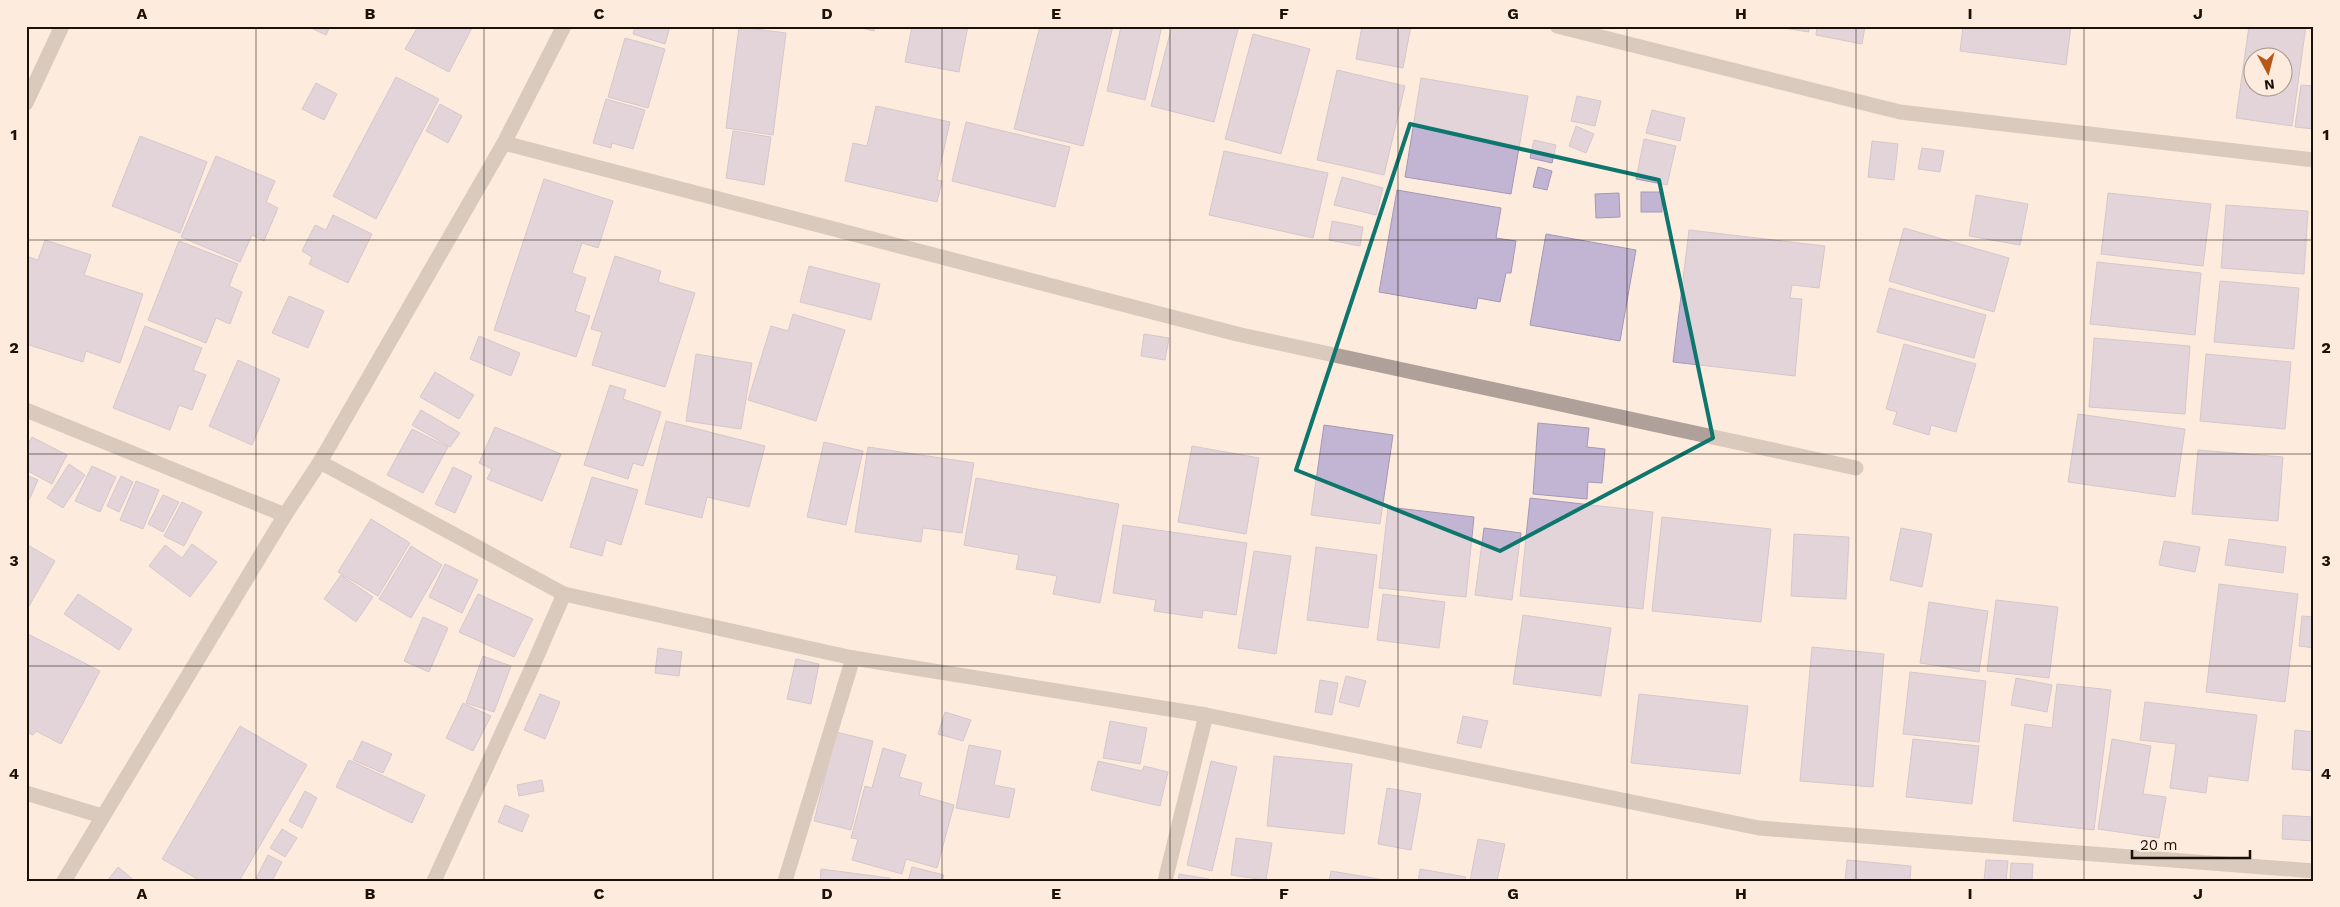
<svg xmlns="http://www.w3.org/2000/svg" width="2340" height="907" font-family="'Work Sans',sans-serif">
  <rect width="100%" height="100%" fill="#fdecdd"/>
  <g fill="#c2b5d4" stroke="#a598b6" fill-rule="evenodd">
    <polygon points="307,26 330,26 326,35"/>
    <polygon points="418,26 473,26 449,72 405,49"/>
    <polygon points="635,26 670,26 665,44 633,34"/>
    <polygon points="853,26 875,26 874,31"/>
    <polygon points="912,26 968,26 959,72 905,62"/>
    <polygon points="1040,26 1113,26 1083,146 1014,129"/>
    <polygon points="1121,26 1162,26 1145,100 1107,91"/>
    <polygon points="1172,26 1226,26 1238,29 1214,122 1151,106"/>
    <polygon points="1362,26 1411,26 1403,68 1356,59"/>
    <polygon points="1770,26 1809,26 1809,32"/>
    <polygon points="1817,26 1865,26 1862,44 1816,35"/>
    <polygon points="1963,26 2071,26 2066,65 1960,51"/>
    <path d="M2249,26H2306L2292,126L2236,118ZM2252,58H2282V88H2252Z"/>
    <polygon points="739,27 786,33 773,135 726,128"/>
    <polygon points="1253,34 1310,49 1281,154 1225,139"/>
    <polygon points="625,38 665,49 648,108 608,97"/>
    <polygon points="1337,70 1405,86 1384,175 1317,160"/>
    <polygon points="396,77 439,99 376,219 333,196"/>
    <polygon points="1421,78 1528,96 1511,194 1405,177"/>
    <polygon points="316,83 337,94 324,120 302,109"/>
    <polygon points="2301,85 2314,86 2314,129 2295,127"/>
    <polygon points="1577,96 1601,101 1595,126 1571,121"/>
    <polygon points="606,99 645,110 633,149 612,143 611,148 593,143"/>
    <polygon points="440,104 462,116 448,143 426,131"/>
    <polygon points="876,106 950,122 937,180 942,181 937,202 845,181 853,143 867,146"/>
    <polygon points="1652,110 1685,118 1680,141 1646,133"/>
    <polygon points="966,122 1070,147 1055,207 952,181"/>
    <polygon points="1576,126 1594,134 1586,153 1569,146"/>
    <polygon points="733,131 771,137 764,185 726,178"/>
    <polygon points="140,136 207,162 180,233 112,206"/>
    <polygon points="1644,139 1676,146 1667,185 1636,179"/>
    <polygon points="1534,140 1556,145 1552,163 1530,158"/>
    <polygon points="1872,141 1898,144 1894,180 1868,177"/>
    <polygon points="1922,148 1944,151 1940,172 1918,169"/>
    <polygon points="1224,151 1328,173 1313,238 1209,215"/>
    <polygon points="216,156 275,181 266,202 278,208 264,241 252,235 240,262 181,237"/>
    <polygon points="1538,167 1552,171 1547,190 1533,187"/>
    <polygon points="1342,177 1383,188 1376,215 1334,205"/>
    <polygon points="544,179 613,201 598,248 582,243 572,273 586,278 575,311 590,316 576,357 494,330"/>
    <polygon points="1397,190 1501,208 1496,238 1516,241 1511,273 1506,273 1500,302 1478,298 1476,309 1379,292"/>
    <rect x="1641" y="192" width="21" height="20"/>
    <polygon points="1619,193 1620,217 1596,218 1595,194"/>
    <polygon points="2108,193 2211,204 2203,266 2101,254"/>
    <polygon points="1976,195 2028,204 2020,245 1969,236"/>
    <polygon points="2226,205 2308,211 2304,274 2221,268"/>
    <polygon points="333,215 372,234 348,283 309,264 312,257 302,251 315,225 326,230"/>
    <polygon points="1332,221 1363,227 1360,246 1329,240"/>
    <polygon points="1904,228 2009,258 1994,312 1889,281"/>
    <polygon points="1689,230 1825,246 1819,288 1792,285 1790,298 1802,299 1795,376 1673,362"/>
    <polygon points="1546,234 1636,250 1620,341 1530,325"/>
    <polygon points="45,240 91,255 84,275 143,294 120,363 86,351 83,362 26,344 26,256 38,260"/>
    <polygon points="179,241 238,264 229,286 242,292 230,324 216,318 206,343 148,320"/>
    <polygon points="615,256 661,271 658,282 695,293 665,387 592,365 602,332 591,329"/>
    <polygon points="2097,262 2201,273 2195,335 2090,324"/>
    <polygon points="809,266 880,284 871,320 800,302"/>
    <polygon points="2220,281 2299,288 2294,349 2214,342"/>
    <polygon points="1889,288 1986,315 1974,358 1877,332"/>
    <polygon points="289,296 324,311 308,348 272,333"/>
    <polygon points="793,314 845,330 816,421 748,400 771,326 788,331"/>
    <polygon points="145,326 202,348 193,370 206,375 192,410 179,405 170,430 113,408"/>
    <polygon points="1144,334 1169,338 1165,360 1141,356"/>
    <polygon points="479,336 520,353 511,376 470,359"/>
    <polygon points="2094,338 2190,346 2185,414 2089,407"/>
    <polygon points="1904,344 1976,364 1956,432 1931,425 1929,435 1893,424 1897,412 1886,409"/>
    <polygon points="696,354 752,363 741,429 686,421"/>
    <polygon points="2206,354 2291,362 2285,429 2200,421"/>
    <polygon points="238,360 280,379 252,445 209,426"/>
    <polygon points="435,372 474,395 459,419 420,397"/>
    <polygon points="610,385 626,390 623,399 661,412 643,466 633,463 628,479 584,465"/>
    <polygon points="421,410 460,433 450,447 412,425"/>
    <polygon points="2078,414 2185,429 2175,497 2068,482"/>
    <polygon points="666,421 765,446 749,507 707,497 702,518 645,504"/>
    <polygon points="1538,423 1589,428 1587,447 1605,449 1602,483 1588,482 1587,499 1533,494"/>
    <polygon points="1324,425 1393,435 1380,524 1311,515"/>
    <polygon points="495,427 561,454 542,501 487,479 492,469 479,463"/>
    <polygon points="412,429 448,447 423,493 387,475"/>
    <polygon points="32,437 67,455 52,484 26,470 26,448"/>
    <polygon points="824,442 863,451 846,525 807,517"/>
    <polygon points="1192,446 1259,458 1246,534 1178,522"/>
    <polygon points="868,447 974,463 962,533 923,528 921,542 855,532"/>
    <polygon points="2198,450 2283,457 2278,521 2192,514"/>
    <polygon points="69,464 85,475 63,508 47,498"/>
    <polygon points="92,466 116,477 100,512 75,501"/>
    <polygon points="453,467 472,476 455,513 435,504"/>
    <polygon points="26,475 38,480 29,500 26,499"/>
    <polygon points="121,476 133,482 119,512 107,506"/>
    <polygon points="592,477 638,490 621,545 606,540 602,556 570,547"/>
    <polygon points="976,478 1119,504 1100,603 1053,594 1057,576 1016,569 1019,555 964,545"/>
    <polygon points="136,481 159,490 143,529 120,520"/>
    <polygon points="163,495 179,502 163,532 148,524"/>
    <polygon points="1530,498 1653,512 1643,609 1520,596"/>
    <polygon points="182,502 202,512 184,546 164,536"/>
    <polygon points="1388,507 1474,517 1466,597 1379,588"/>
    <polygon points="1662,517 1771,529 1761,622 1652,611"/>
    <polygon points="371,519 410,543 378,596 338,572"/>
    <polygon points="1123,525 1247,543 1236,615 1203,610 1202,618 1154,611 1156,600 1113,593"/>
    <polygon points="1484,528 1521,533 1512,600 1475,595"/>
    <polygon points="1901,528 1932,534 1922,587 1890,580"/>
    <polygon points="1794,534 1849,537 1846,599 1791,596"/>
    <polygon points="2229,539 2286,547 2283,573 2225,565"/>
    <polygon points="2164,541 2200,547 2195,572 2159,565"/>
    <polygon points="26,544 55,561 29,606 26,604"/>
    <polygon points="192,544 217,562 190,597 149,566 165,545 182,558"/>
    <polygon points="411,546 442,565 411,618 379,599"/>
    <polygon points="1316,547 1377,555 1368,628 1307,620"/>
    <polygon points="1254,551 1291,556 1276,654 1238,648"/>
    <polygon points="445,564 478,580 462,613 429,597"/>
    <polygon points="341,575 373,597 356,622 324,599"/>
    <polygon points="2219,584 2298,594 2285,702 2206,692"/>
    <polygon points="78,594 132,629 119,650 64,614"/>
    <polygon points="478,594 533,619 514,657 459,632"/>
    <polygon points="1383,594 1445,602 1439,648 1377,640"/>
    <polygon points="1996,600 2058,607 2049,678 1987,671"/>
    <polygon points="1929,602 1988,611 1979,672 1920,663"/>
    <polygon points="1523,615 1611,628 1601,696 1513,684"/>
    <polygon points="2302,616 2314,617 2314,648 2299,646"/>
    <polygon points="423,617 448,628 429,672 404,661"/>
    <polygon points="26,633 100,671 61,744 36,731 33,735 26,732"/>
    <polygon points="1812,647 1884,654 1873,787 1800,781"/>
    <polygon points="658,648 682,652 679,676 655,673"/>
    <polygon points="483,656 511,666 494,712 466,703"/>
    <polygon points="796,659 819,664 811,704 787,699"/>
    <polygon points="1910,672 1986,681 1979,742 1903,734"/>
    <polygon points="1346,676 1366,681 1359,707 1339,702"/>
    <polygon points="2016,678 2052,685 2047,712 2011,705"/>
    <polygon points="1320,680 1338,683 1332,715 1315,712"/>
    <polygon points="2057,684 2111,690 2094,830 2013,821 2025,724 2052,728"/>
    <polygon points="540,694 560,702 545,739 524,730"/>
    <polygon points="1639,694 1748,706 1740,774 1631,763"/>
    <polygon points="2145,702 2257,715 2248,781 2208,776 2206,793 2170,788 2176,744 2140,740"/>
    <polygon points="463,703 491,716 473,751 446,738"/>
    <polygon points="945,712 971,720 963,741 938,734"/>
    <polygon points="1463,716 1488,721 1481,748 1457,743"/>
    <polygon points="1110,721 1147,728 1140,764 1103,758"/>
    <polygon points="240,726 307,765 239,881 201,881 162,859"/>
    <polygon points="2295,730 2314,732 2314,771 2292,769"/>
    <polygon points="836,732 873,741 851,830 814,821"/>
    <polygon points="1913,739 1979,746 1972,804 1906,797"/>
    <polygon points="2112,739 2151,746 2143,794 2166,797 2159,838 2098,829"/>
    <polygon points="362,741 392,754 383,773 353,760"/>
    <polygon points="969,745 1001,751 994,785 1015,789 1009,818 956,808"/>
    <polygon points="883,748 906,755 899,777 922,783 919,795 954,805 937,868 906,859 902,874 852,860 858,839 851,838 865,786 872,788"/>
    <polygon points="1274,756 1352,764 1344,834 1267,826"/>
    <polygon points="349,760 425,795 412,823 336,787"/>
    <polygon points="1098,761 1142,771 1144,766 1168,772 1160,806 1091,790"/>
    <polygon points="1211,761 1237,767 1212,871 1187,865"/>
    <polygon points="542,780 544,791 519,796 517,785"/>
    <polygon points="1387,788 1421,794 1411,850 1378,844"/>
    <polygon points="305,791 317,798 302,828 289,821"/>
    <polygon points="505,805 529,815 522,832 498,822"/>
    <polygon points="2283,815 2314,817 2314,841 2282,839"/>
    <polygon points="282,829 297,838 285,857 270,848"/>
    <polygon points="1236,838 1272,843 1266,880 1231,875"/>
    <polygon points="1478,839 1505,844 1497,881 1470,881"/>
    <polygon points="268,855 282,862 272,881 262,881 256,878"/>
    <polygon points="1847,860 1911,866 1910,881 1845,881"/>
    <polygon points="1986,860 2008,861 2006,881 1984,881"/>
    <polygon points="2011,863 2033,864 2032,881 2010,881"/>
    <polygon points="118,867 135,881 107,881"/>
    <polygon points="912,867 944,875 942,881 908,881"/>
    <polygon points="821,869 890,878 890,881 820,881"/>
    <polygon points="1420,869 1466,877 1465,881 1418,881"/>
    <polygon points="1331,871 1391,881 1329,881"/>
    <polygon points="1179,874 1209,879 1209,881 1178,881"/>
  </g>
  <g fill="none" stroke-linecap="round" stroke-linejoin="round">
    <polyline stroke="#b0a09a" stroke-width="15" points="434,881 530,672 564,594"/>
    <g stroke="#b0a09a" stroke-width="15">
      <polyline points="1557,26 1900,112 2314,160"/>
      <polyline points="26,103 62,26"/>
      <polyline points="504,143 1237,334 1856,468"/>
      <polyline points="26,410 285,515"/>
      <polyline points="320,462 564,594 853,658 1206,715 1759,828 2314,871"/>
      <polyline points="26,793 102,816"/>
      <polyline points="64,881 285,515 320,462 504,143 564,26"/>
      <polyline points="785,881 853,658"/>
      <polyline points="1165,881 1206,715"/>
    </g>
  </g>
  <path d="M0 0H2340V907H0ZM1410,124L1659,180L1713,438L1500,551L1296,470Z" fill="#fdecdd" fill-opacity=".55" fill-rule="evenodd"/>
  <path fill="none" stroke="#0f766e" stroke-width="4" stroke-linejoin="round" d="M1410,124L1659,180L1713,438L1500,551L1296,470Z"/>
  <path fill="none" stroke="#1b1108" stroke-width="1" stroke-opacity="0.55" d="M256,26V881M484,26V881M713,26V881M942,26V881M1170,26V881M1398,26V881M1627,26V881M1856,26V881M2084,26V881M26,240H2314M26,454H2314M26,666H2314"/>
  <rect width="2340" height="907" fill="none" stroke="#fdecdd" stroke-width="55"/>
  <g transform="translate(2268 72) rotate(173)"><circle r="24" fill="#fdecdd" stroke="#a39488"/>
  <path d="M0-4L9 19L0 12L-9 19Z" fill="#b85718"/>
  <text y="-8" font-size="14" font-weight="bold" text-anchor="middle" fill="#1b1108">N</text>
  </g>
  <path d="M2132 850v8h118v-8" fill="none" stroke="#1b1108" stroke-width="2.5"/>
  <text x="2140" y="850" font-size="15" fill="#1b1108" stroke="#fdecdd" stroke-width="4" paint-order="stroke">20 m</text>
  <rect x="28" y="28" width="2284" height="852" fill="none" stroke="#1b1108" stroke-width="2"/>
  <g font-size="16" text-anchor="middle" font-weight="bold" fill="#1b1108">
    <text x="142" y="19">A</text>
    <text x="370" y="19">B</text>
    <text x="599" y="19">C</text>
    <text x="827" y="19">D</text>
    <text x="1056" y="19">E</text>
    <text x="1284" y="19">F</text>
    <text x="1513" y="19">G</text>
    <text x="1741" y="19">H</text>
    <text x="1970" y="19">I</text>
    <text x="2198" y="19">J</text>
    <text x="14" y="140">1</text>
    <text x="2326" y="140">1</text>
    <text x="14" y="353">2</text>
    <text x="2326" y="353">2</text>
    <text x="14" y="566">3</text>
    <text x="2326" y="566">3</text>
    <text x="14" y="779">4</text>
    <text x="2326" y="779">4</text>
    <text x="142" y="899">A</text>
    <text x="370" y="899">B</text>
    <text x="599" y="899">C</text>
    <text x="827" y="899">D</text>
    <text x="1056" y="899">E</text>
    <text x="1284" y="899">F</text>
    <text x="1513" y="899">G</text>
    <text x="1741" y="899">H</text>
    <text x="1970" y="899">I</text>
    <text x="2198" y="899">J</text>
  </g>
</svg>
